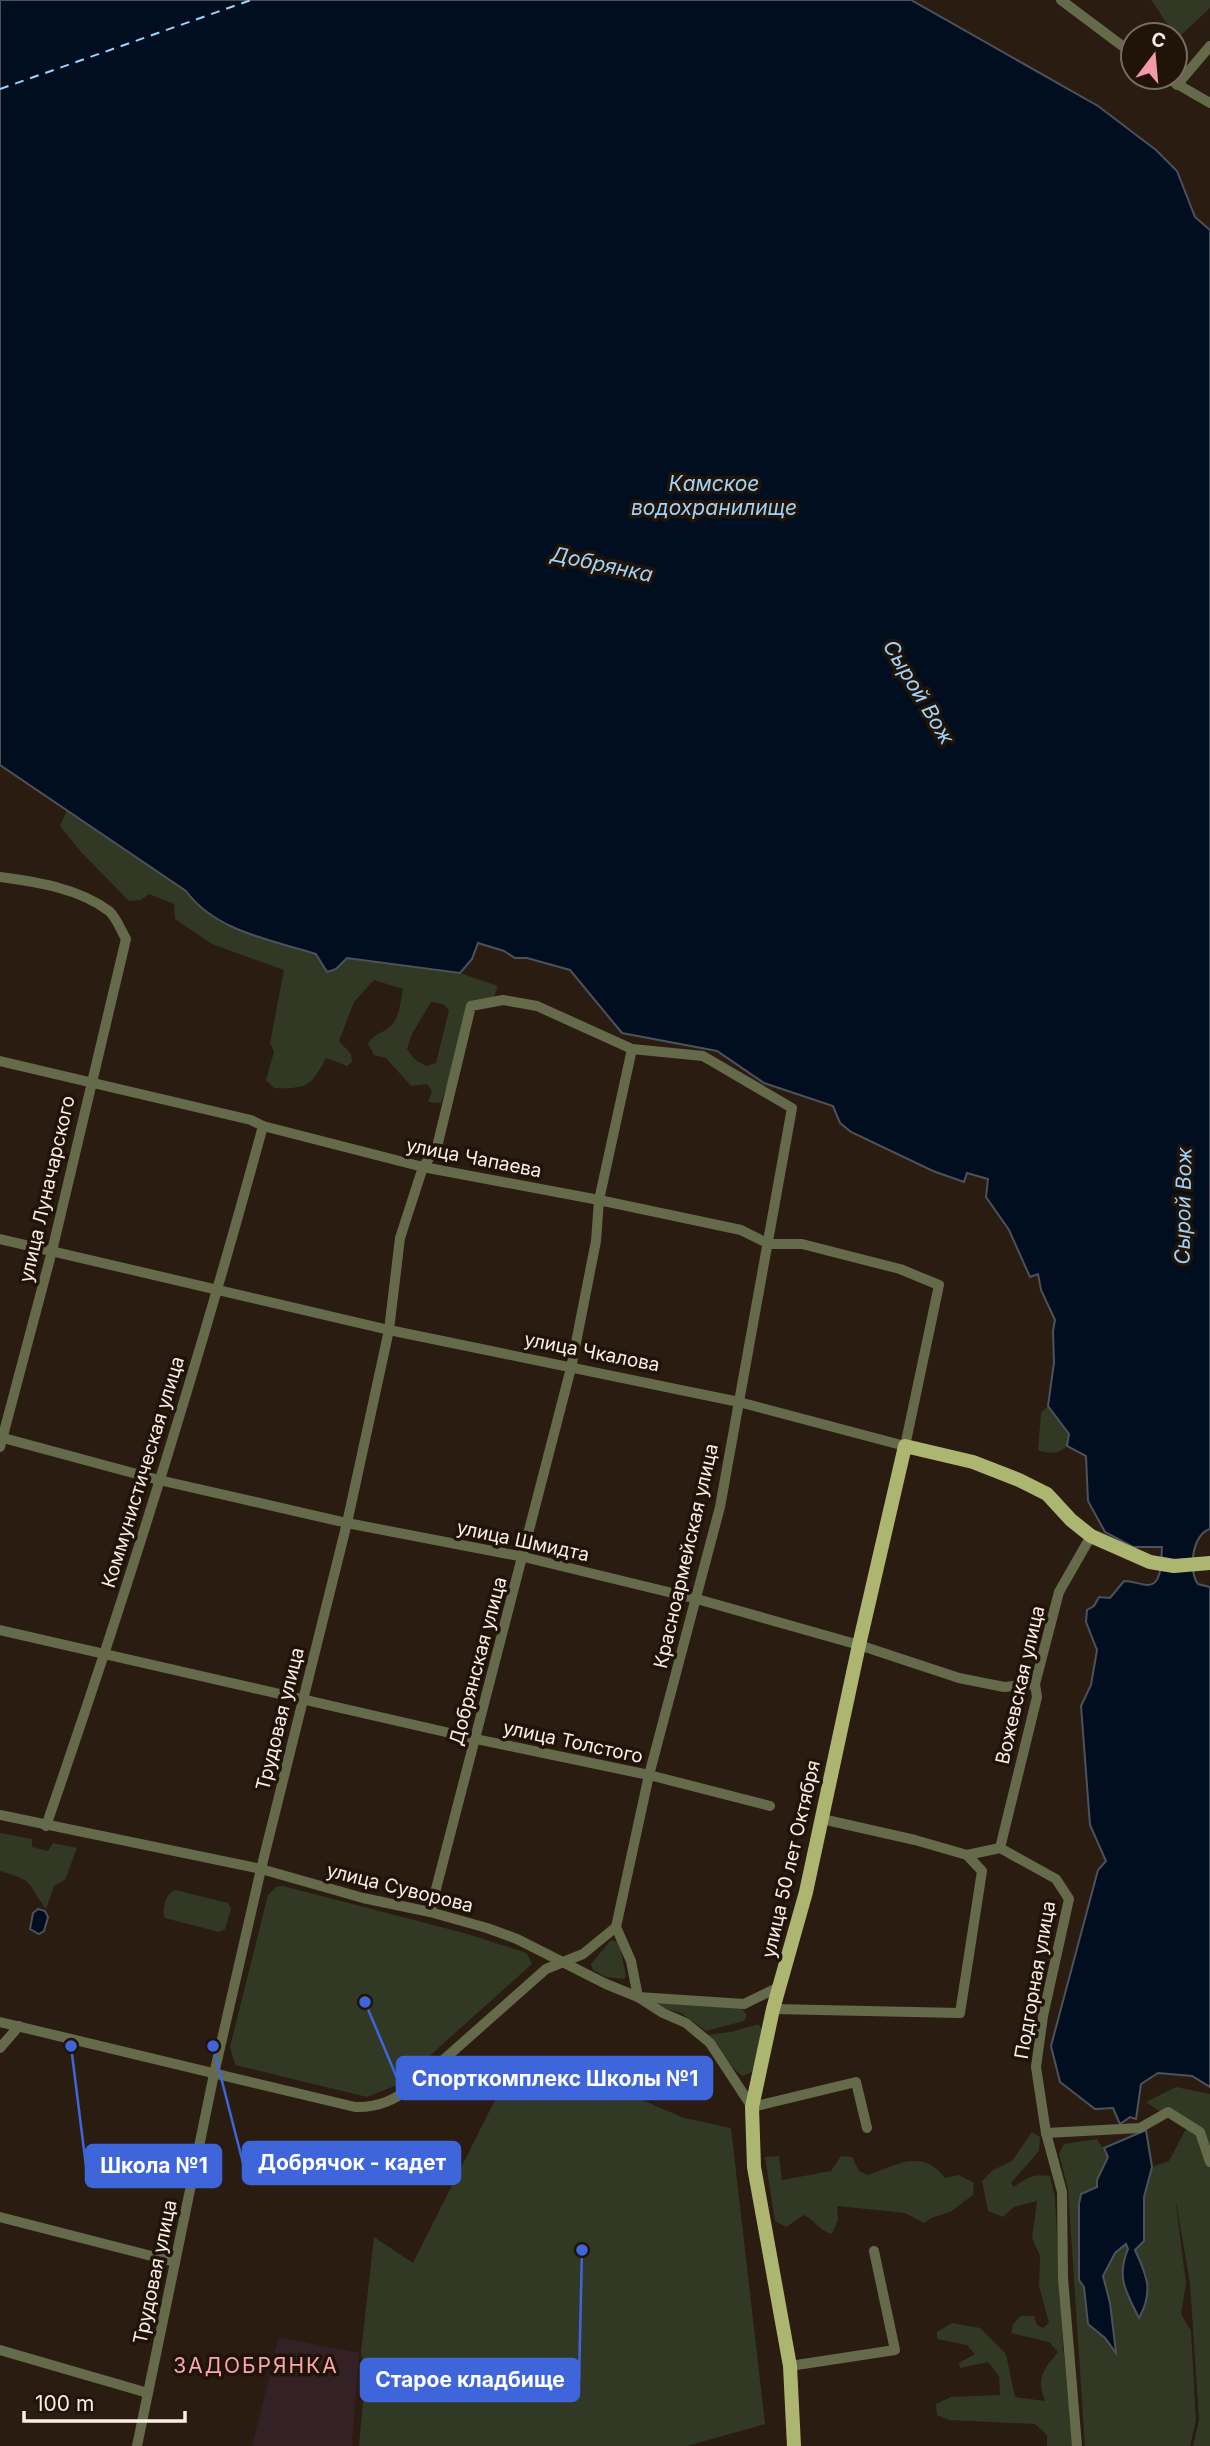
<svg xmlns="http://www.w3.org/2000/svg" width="1210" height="2446" font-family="Inter,sans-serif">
  <rect width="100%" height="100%" fill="#2a1c11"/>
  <polygon fill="#332126" points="279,2337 359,2353 352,2446 252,2446"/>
  <g fill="#313823" fill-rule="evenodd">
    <path d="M1151,0H1210V8L1181,35C1164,25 1163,15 1151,0Z"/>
    <path d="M67,810L186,891C217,934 270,933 315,953C322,957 330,964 336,969L347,958L460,973L498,986L494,997L467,1003L452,1072L441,1103L428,1102L432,1091L427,1084L411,1086L386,1058L374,1055L368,1044C377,1031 380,1035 390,1027C400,1018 400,1002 403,989L374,980L354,1002L339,1041L351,1054L352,1062L347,1066L326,1058C311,1087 306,1089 274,1088L266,1080L274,1052L270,1043L284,970L212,944L175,919L174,904L149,894L141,900L129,901L82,853L60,826ZM431,1002L443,1004L449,1010L436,1063L426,1066L414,1059L407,1049L412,1034Z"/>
    <path d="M1048,1406L1069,1434L1067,1446C1059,1454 1048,1454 1038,1450L1041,1413Z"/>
    <path d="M0,1833L32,1839V1847L48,1851L53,1843L77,1848L65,1880L54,1886L46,1909C26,1882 37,1882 0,1871Z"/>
    <polygon points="283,1886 464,1933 527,1953 532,1964 397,2085 367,2097 235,2065 230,2047 268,1895 276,1887"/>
    <path d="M175,1890L228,1903L231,1909L225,1929L219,1932L165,1918C161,1910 166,1893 175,1890Z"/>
    <polygon points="611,1940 619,1942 626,1976 624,1979 606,1977 593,1970 591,1964"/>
    <polygon points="659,2002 741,2008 747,2015 744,2021 706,2031 681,2013 657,2006"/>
    <path d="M756,2025H759L763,2031L752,2072L743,2076C731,2069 718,2047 707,2035L731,2032Z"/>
    <polygon points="528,2056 611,2092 614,2088 684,2118 731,2128 765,2424 687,2446 359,2446 365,2378 361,2352 374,2237 413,2263 497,2096 509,2065 521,2070"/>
    <polygon points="1176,2087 1210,2094 1210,2446 1193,2446 1199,2420 1190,2283 1175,2196 1186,2284 1181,2314 1191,2331 1196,2420 1190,2446 1085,2446 1068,2189 1059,2154 1064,2144 1097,2139 1108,2157 1097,2180 1097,2188 1081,2194 1079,2203 1079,2280 1084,2287 1088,2324 1105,2338 1116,2351 1110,2303 1103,2276 1115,2253 1126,2244 1128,2249 1124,2258 1148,2277 1134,2250 1144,2241 1144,2197 1152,2167 1169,2161 1186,2129 1146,2102"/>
    <path d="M1032,2132L1040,2137L1039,2151L1011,2183L1014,2187C1026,2178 1034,2173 1050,2176L1055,2198L1063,2346L1073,2446H1047V2435L1035,2424L949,2420L937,2415L936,2404L951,2397L1000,2395L999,2376L988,2362L960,2368L959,2363L975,2354L967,2345L937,2339V2332L952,2323L980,2328L1006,2354L1015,2397L1045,2401C1036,2376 1043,2371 1058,2352L1049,2342L1011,2333L1013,2324L1021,2316H1034L1037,2325L1043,2328L1049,2323L1039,2286L1040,2256L1032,2238L1037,2201L1014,2207L1003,2217L988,2211L982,2181L993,2170L1012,2161Z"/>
    <path d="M779,2156L782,2180L831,2171L841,2156L852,2157L859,2171L868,2175C897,2165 922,2148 945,2178L959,2175L974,2183L973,2195L950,2212L931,2218L924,2223L905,2213L837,2206L838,2220L832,2234C819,2231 815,2220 804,2215L786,2227L775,2221L765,2157Z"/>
  </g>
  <g fill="#000e1f" stroke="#4b525b" stroke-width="2">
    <path d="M0,0H911L1098,106L1156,150L1177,171L1195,217L1210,230V1529C1192,1534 1188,1571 1198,1584L1210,1587V2087L1192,2076L1158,2073L1141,2084L1136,2119L1130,2117L1120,2124L1113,2108L1095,2109L1060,2082L1051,2046L1098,1870L1106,1861L1090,1825L1081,1706L1091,1685L1097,1650L1086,1622L1087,1610L1094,1606L1099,1597L1110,1598L1124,1581C1132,1581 1139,1584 1147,1585C1163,1586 1161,1559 1162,1547H1133L1105,1532L1088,1501L1086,1456L1067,1446L1069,1434L1048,1406L1054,1363L1053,1331L1055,1320L1041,1290L1038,1274L1030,1277L1009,1230L986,1197L988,1179L967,1173L964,1182L933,1171L851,1132L840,1123L833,1106L764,1083L717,1051L622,1033L570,970L527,958H515L504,951L478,943L472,959L460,973L347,958L336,969L327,972L316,954C271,940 215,931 186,891L0,765Z"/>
    <polygon points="38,1909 45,1911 48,1917 44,1931 39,1934 30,1929 33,1913"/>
    <path d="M1146,2130L1152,2167L1144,2197V2241L1135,2250C1147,2276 1154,2291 1139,2318C1126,2292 1116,2277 1128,2249L1126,2244L1115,2253L1103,2276L1110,2303L1116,2353L1105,2338L1088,2324L1084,2287L1079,2280V2204L1081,2194L1097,2187V2180L1108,2157L1104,2148Z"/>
  </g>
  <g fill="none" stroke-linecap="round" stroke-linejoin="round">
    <polyline stroke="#9fd3fc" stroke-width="2" stroke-dasharray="9 7" stroke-linecap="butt" points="0,89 251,0"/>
    <g stroke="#656b4a" stroke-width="10">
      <polyline points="1061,0 1133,54"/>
      <polyline points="1165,77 1210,103"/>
      <polyline points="1177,85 1210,46"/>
      <path d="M0,877C37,882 78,888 109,911C116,917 121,930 126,939L52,1251L0,1447"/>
      <polyline points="0,1061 251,1120 263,1126 423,1167 599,1200 741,1230 769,1244 802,1244 900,1269 939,1285 905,1446 739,1402 389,1330 0,1239"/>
      <polyline points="0,1437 159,1480 347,1523 524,1557 697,1599 859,1645 959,1678 1004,1687 1035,1684"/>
      <polyline points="0,1630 476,1739 649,1775 770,1806"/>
      <polyline points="0,1815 261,1869 363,1898 430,1912 487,1928 517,1939 606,1984 638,1997 744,2004 779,1987"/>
      <polyline points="822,1819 915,1840 967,1855 1000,1848"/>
      <path d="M46,1826C126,1595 199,1362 263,1126"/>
      <polyline points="1000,1848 1056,1879 1069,1899 1043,2016 1036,2067 1046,2133 1062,2192 1063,2278 1077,2446"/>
      <polyline points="1000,1848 1037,1697 1035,1684 1059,1592 1091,1536"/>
      <polyline points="430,1912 571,1368 596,1241 599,1200 632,1049"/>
      <polyline points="616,1927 631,1961 638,1997 663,2013 686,2023 710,2043 752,2107 856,2082 867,2128"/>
      <polyline points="773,2009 960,2013 982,1871 967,1855"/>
      <path d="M0,2022L355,2107C379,2108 396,2099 415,2085L546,1969L583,1954L616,1927"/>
      <polyline points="0,2048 19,2026"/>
      <polyline points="1046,2133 1140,2128 1168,2112 1200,2132 1210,2162"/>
      <polyline points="0,2217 175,2262"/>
      <polyline points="0,2350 148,2393"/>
      <polyline points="790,2366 895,2350 874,2251"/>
      <polyline points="137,2446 214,2074 261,1869 347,1523 389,1330 400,1238 423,1167 437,1147 471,1006 503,1000 537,1006 632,1049 703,1056 792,1108 720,1507 649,1775 616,1927"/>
    </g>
    <polyline stroke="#acb671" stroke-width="14" points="794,2446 790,2366 754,2167 752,2107 773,2009 806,1892 859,1645 905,1446 973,1462 1019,1480 1047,1494 1071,1520 1091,1536 1150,1562 1174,1566 1210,1563"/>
  </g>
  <g text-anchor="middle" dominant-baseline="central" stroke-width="7" stroke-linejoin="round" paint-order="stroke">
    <g font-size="19" fill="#f9efe8" stroke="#201308">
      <text transform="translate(474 1158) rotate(11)">улица Чапаева</text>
      <text transform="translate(47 1189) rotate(-77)">улица Луначарского</text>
      <text transform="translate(592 1352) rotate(11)">улица Чкалова</text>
      <text transform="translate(143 1472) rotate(-73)">Коммунистическая улица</text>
      <text transform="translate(523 1541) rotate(12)">улица Шмидта</text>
      <text transform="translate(686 1556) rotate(-77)">Красноармейская улица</text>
      <text transform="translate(478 1661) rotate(-75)">Добрянская улица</text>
      <text transform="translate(1020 1685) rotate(-77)">Вожевская улица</text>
      <text transform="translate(280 1719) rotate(-76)">Трудовая улица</text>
      <text transform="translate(573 1742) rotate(12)">улица Толстого</text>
      <text transform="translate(791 1859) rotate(-77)">улица 50 лет Октября</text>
      <text transform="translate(400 1888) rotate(14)">улица Суворова</text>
      <text transform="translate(1035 1980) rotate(-80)">Подгорная улица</text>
      <text transform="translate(155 2272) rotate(-78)">Трудовая улица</text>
    </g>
    <g font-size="21" font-style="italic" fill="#9fd3fc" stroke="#201308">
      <text x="714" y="483">Камское<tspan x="714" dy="24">водохранилище</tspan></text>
      <text transform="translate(602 564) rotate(12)">Добрянка</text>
      <text transform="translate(919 692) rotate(59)">Сырой Вож</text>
      <text transform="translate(1183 1206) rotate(-89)">Сырой Вож</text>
    </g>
    <g font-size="21" letter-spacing="2" fill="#faa6b2" stroke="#201308">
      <text x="256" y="2365">ЗАДОБРЯНКА</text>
    </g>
  </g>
  <path fill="none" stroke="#3e66da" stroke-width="2.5" d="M365 2002L397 2078M213 2046L243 2163M71 2046L86 2166M582 2250L579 2380"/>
  <g fill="#3e66da" stroke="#201308" stroke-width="2.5">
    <circle cx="365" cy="2002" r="7"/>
    <circle cx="213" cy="2046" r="7"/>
    <circle cx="71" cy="2046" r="7"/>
    <circle cx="582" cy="2250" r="7"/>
  </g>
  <g fill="#3e66da" stroke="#3e66da" stroke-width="2.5">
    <rect x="397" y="2057" width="315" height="42" rx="7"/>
    <rect x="243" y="2142" width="217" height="42" rx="7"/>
    <rect x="86" y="2145" width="135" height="42" rx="7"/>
    <rect x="361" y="2359" width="218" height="42" rx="7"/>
  </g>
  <g font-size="21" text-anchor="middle" font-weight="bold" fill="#fff">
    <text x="555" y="2086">Спорткомплекс Школы №1</text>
    <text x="352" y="2170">Добрячок - кадет</text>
    <text x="154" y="2173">Школа №1</text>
    <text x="470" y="2387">Старое кладбище</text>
  </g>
  <g transform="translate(1154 56) rotate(16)"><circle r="33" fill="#201308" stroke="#776b62" stroke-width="2"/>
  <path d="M0-5L12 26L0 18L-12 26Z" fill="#f39aa7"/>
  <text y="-10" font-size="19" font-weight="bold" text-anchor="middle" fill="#f9efe8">С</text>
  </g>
  <path d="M24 2411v10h161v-10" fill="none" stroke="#f9efe8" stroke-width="3.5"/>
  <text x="35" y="2411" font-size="21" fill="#f9efe8" stroke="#201308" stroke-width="5" paint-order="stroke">100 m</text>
</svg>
